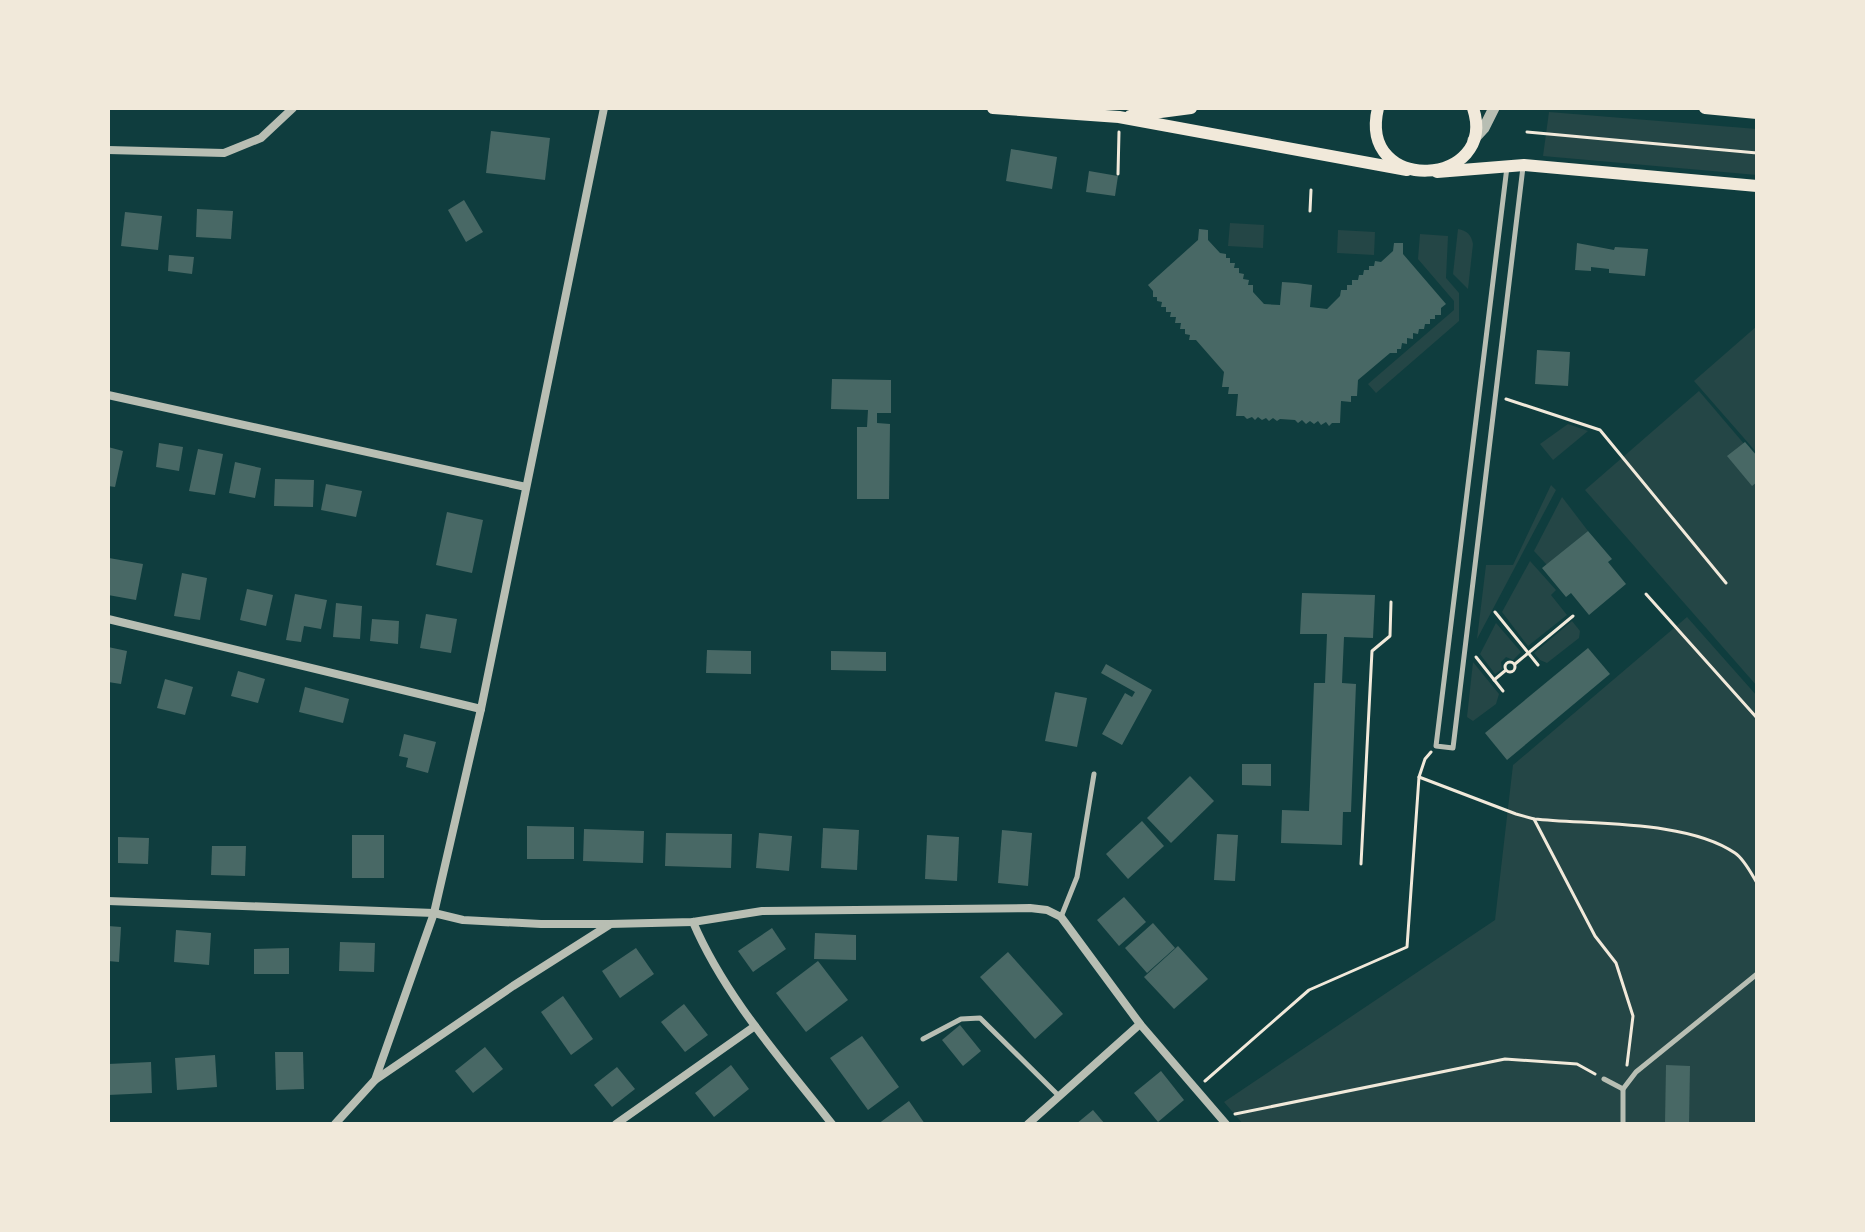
<svg xmlns="http://www.w3.org/2000/svg" width="1865" height="1232" font-family="Montserrat,sans-serif">
  <rect width="100%" height="100%" fill="#0f3d3e"/>
  <g fill="#244646">
    <polygon points="1549,112 1757,129 1757,175 1543,156"/>
    <polygon points="1230,223 1264,225 1263,248 1228,246"/>
    <path d="M1458,229C1467,231 1471,234 1473,244L1468,289L1453,274Z"/>
    <polygon points="1338,230 1375,232 1374,255 1337,253"/>
    <polygon points="1420,234 1448,236 1446,278 1459,293 1459,321 1376,393 1368,384 1454,310 1454,301 1418,259"/>
    <polygon points="1757,326 1757,453 1694,381"/>
    <polygon points="1699,391 1757,459 1757,686 1585,490"/>
    <polygon points="1568,424 1588,431 1553,460 1540,444"/>
    <polygon points="1551,485 1556,490 1477,639 1486,565 1513,565"/>
    <polygon points="1562,497 1588,531 1547,565 1534,551"/>
    <polygon points="1530,561 1556,590 1551,595 1567,615 1528,646 1502,612"/>
    <polygon points="1687,617 1757,696 1757,1124 1243,1124 1224,1102 1495,920 1513,765"/>
    <polygon points="1572,621 1580,631 1579,638 1547,663 1540,660 1534,653"/>
    <polygon points="1496,623 1521,652 1513,660 1506,657 1501,662 1502,669 1495,674 1480,654"/>
    <polygon points="1473,662 1499,694 1496,704 1473,721 1467,717"/>
  </g>
  <g fill="#486865">
    <polygon points="491,131 550,138 545,180 486,173"/>
    <polygon points="1011,149 1057,157 1052,189 1006,181"/>
    <polygon points="1089,171 1118,176 1115,196 1086,192"/>
    <polygon points="464,200 483,232 466,242 448,210"/>
    <polygon points="197,209 233,211 231,239 196,237"/>
    <polygon points="125,212 162,216 158,250 121,246"/>
    <polygon points="1199,229 1208,230 1208,240 1220,253 1226,254 1226,258 1230,258 1230,263 1235,263 1234,268 1239,268 1239,273 1244,274 1243,279 1249,280 1248,285 1253,285 1253,292 1264,304 1280,305 1282,282 1297,283 1312,285 1310,307 1327,309 1340,296 1341,290 1347,290 1347,285 1352,285 1352,280 1358,280 1359,275 1363,275 1364,270 1369,270 1369,266 1374,266 1375,261 1381,262 1393,251 1394,243 1403,243 1403,254 1446,304 1441,308 1441,315 1435,315 1435,319 1430,319 1430,324 1425,324 1424,329 1419,329 1418,334 1413,333 1413,339 1407,338 1407,344 1402,343 1401,349 1397,349 1397,353 1390,353 1358,380 1357,396 1351,396 1351,402 1341,401 1340,423 1332,423 1329,426 1326,422 1321,425 1318,421 1314,424 1310,421 1306,424 1302,420 1298,423 1295,420 1280,419 1277,421 1273,418 1269,421 1266,418 1262,420 1258,417 1255,420 1252,417 1247,419 1244,416 1236,416 1238,394 1228,394 1229,387 1222,387 1224,372 1196,340 1189,340 1190,335 1185,334 1185,329 1180,329 1181,323 1175,323 1176,317 1170,317 1171,312 1166,312 1166,307 1161,307 1162,302 1157,301 1157,297 1153,297 1153,291 1148,285 1198,240"/>
    <polygon points="1577,243 1614,250 1615,247 1648,249 1645,276 1609,273 1609,269 1591,267 1591,271 1575,270"/>
    <polygon points="169,255 194,257 192,274 168,271"/>
    <polygon points="1537,350 1570,352 1568,386 1535,384"/>
    <polygon points="832,379 891,380 891,413 877,413 877,423 890,424 889,499 857,499 857,427 867,427 868,410 831,409"/>
    <polygon points="1745,442 1757,456 1757,482 1752,486 1727,456"/>
    <polygon points="159,443 183,447 179,471 156,467"/>
    <polygon points="108,447 123,451 115,487 108,486"/>
    <polygon points="198,449 223,454 215,495 189,491"/>
    <polygon points="235,462 261,468 255,498 229,493"/>
    <polygon points="275,479 314,480 313,507 274,506"/>
    <polygon points="326,484 362,491 356,517 321,510"/>
    <polygon points="447,512 483,520 472,573 436,565"/>
    <polygon points="1588,531 1612,559 1608,562 1626,584 1589,615 1571,593 1566,597 1542,568"/>
    <polygon points="109,558 143,564 136,600 108,595"/>
    <polygon points="182,573 207,578 200,620 174,616"/>
    <polygon points="247,589 273,595 266,626 240,620"/>
    <polygon points="1302,593 1375,595 1373,638 1344,637 1342,683 1356,684 1351,812 1343,812 1342,845 1281,843 1282,810 1309,811 1314,683 1325,683 1327,634 1300,634"/>
    <polygon points="295,594 327,600 321,629 304,626 301,642 286,640"/>
    <polygon points="336,603 362,606 360,639 333,637"/>
    <polygon points="426,614 457,619 451,653 420,648"/>
    <polygon points="372,619 399,621 398,644 370,641"/>
    <polygon points="108,647 127,651 121,684 108,682"/>
    <polygon points="1588,648 1610,674 1507,760 1485,733"/>
    <polygon points="707,650 751,651 751,674 706,673"/>
    <polygon points="831,651 886,652 886,671 831,670"/>
    <polygon points="1106,664 1152,690 1122,745 1102,734 1125,693 1132,697 1135,692 1101,673"/>
    <polygon points="238,671 265,679 258,703 231,696"/>
    <polygon points="165,679 193,687 185,715 157,708"/>
    <polygon points="305,687 349,699 343,723 299,712"/>
    <polygon points="1055,692 1087,698 1077,747 1045,741"/>
    <polygon points="404,734 436,742 428,773 406,767 408,758 399,756"/>
    <polygon points="1242,764 1271,764 1271,786 1242,785"/>
    <polygon points="1190,776 1214,801 1171,843 1147,818"/>
    <polygon points="1142,821 1164,846 1128,879 1106,854"/>
    <polygon points="527,826 574,827 574,859 527,859"/>
    <polygon points="823,828 859,830 857,870 821,868"/>
    <polygon points="584,829 644,831 643,863 583,861"/>
    <polygon points="1002,830 1032,833 1028,886 998,883"/>
    <polygon points="666,833 732,834 731,868 665,866"/>
    <polygon points="759,833 792,836 789,871 756,868"/>
    <polygon points="1217,834 1238,835 1235,881 1214,880"/>
    <rect x="352" y="835" width="32" height="43"/>
    <polygon points="927,835 959,837 957,881 925,879"/>
    <polygon points="118,837 149,838 148,864 118,863"/>
    <polygon points="212,846 246,846 245,876 211,875"/>
    <polygon points="1124,897 1146,922 1119,946 1097,920"/>
    <polygon points="1153,923 1175,948 1147,973 1125,948"/>
    <polygon points="108,926 121,927 119,962 108,961"/>
    <polygon points="772,928 786,949 753,972 738,951"/>
    <polygon points="176,930 211,933 209,965 174,962"/>
    <polygon points="815,933 856,935 856,960 814,959"/>
    <polygon points="340,942 375,943 374,972 339,971"/>
    <polygon points="1178,946 1208,979 1174,1009 1144,977"/>
    <polygon points="289,948 289,974 254,974 254,949"/>
    <polygon points="636,948 654,974 620,998 602,971"/>
    <polygon points="1008,952 1063,1014 1035,1039 980,977"/>
    <polygon points="818,961 848,1000 806,1032 776,993"/>
    <polygon points="563,996 593,1039 571,1055 541,1012"/>
    <polygon points="684,1004 708,1035 685,1052 661,1022"/>
    <polygon points="960,1025 981,1051 963,1066 942,1040"/>
    <polygon points="862,1036 899,1087 868,1110 830,1058"/>
    <polygon points="485,1047 503,1069 473,1093 455,1071"/>
    <polygon points="275,1052 303,1052 304,1089 276,1090"/>
    <polygon points="215,1055 217,1087 177,1090 175,1058"/>
    <polygon points="151,1062 152,1093 108,1095 108,1064"/>
    <polygon points="731,1065 749,1089 714,1117 695,1093"/>
    <polygon points="1666,1065 1690,1066 1689,1124 1665,1124"/>
    <polygon points="617,1067 635,1089 612,1107 594,1085"/>
    <polygon points="1161,1071 1184,1100 1158,1122 1134,1093"/>
    <polygon points="909,1101 925,1124 878,1124"/>
    <polygon points="1093,1110 1105,1124 1076,1124"/>
  </g>
  <g fill="none" stroke-linecap="round" stroke-linejoin="round">
    <g stroke="#f1e9da" stroke-width="3">
      <polyline points="1527,132 1757,153"/>
      <polyline points="1118,174 1119,132"/>
      <polyline points="1310,211 1311,190"/>
      <polyline points="1506,399 1600,430 1726,583"/>
      <polyline points="1646,594 1757,718"/>
      <polyline points="1495,612 1538,665"/>
      <polyline points="1476,657 1503,691"/>
      <circle cx="1510" cy="667" r="5"/>
      <polyline points="1515,664 1573,616"/>
      <polyline points="1494,680 1506,670"/>
      <path d="M1419,777L1516,814L1534,819C1593,825 1687,820 1735,853C1744,859 1751,873 1757,883"/>
      <polyline points="1534,819 1595,936 1616,963 1633,1016 1627,1065"/>
      <polyline points="1361,864 1372,651 1390,636 1391,602"/>
      <polyline points="1205,1081 1309,990 1407,947 1419,777 1425,759 1431,752"/>
      <polyline points="1235,1114 1505,1059 1577,1064 1595,1074"/>
    </g>
    <g stroke="#b8beb3" stroke-width="5">
      <polyline points="1507,167 1436,746 1453,748 1523,167"/>
      <polyline points="1061,917 1077,877 1094,774"/>
      <polyline points="923,1039 961,1019 980,1018 1059,1096"/>
      <polyline points="1604,1079 1623,1089"/>
      <polyline points="1623,1124 1623,1089 1636,1072 1757,974"/>
    </g>
    <g stroke="#b8beb3" stroke-width="8">
      <polyline points="108,150 224,153 261,138 293,108"/>
      <polyline points="108,395 526,487"/>
      <polyline points="108,619 481,709"/>
      <polyline points="108,901 434,913 463,920 541,924 609,924 693,922 762,911 1030,908 1047,910 1061,917 1140,1024 1226,1124"/>
      <path d="M693,922C725,997 782,1060 832,1124"/>
      <polyline points="375,1080 513,986 609,925"/>
      <polyline points="335,1124 375,1080 434,913 481,709 604,108"/>
      <polyline points="616,1124 755,1026"/>
      <polyline points="1028,1124 1140,1024"/>
    </g>
    <polyline stroke="#b8beb3" stroke-width="11" points="1473,140 1484,128 1494,108"/>
    <g stroke="#f1e9da" stroke-width="12">
      <polyline points="993,108 1119,117 1407,170"/>
      <path d="M1378,108C1357,196 1499,187 1473,108"/>
      <polyline points="1705,108 1757,113"/>
      <polyline points="1130,116 1191,108"/>
      <polyline points="1437,172 1524,165 1757,186"/>
    </g>
  </g>
  <rect width="1865" height="1232" fill="none" stroke="#f1e9da" stroke-width="220"/>
</svg>
